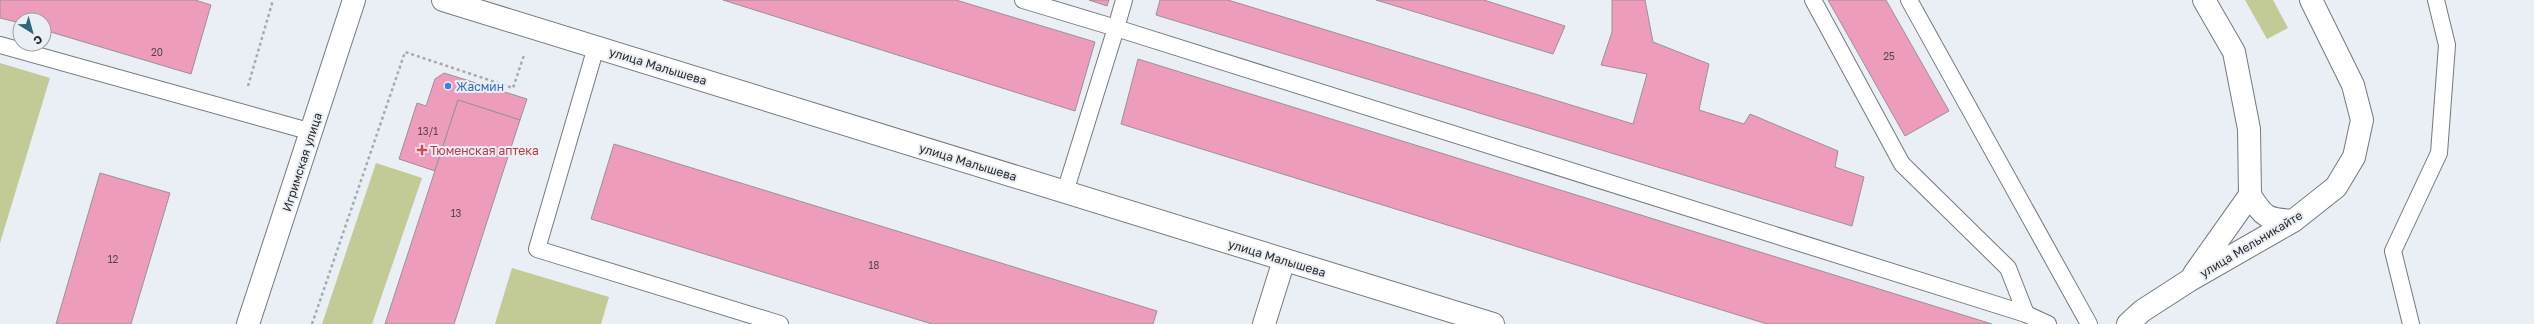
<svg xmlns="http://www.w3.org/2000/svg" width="2534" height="324" font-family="'Golos Text',sans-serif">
  <rect width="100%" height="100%" fill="#e9eff4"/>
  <g fill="#c2ca95">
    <polygon points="2245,0 2273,0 2288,28 2267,39"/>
    <polygon points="0,63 50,78 0,243"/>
    <polygon points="376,163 422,178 372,324 322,324"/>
    <polygon points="512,268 609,297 601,324 495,324"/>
  </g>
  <g fill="#ed9cbb" stroke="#9a9295">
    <polygon points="0,0 195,0 211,5 191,74 44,30 44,20 20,20 20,23 0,18"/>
    <polygon points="723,0 956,0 1095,42 1075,111"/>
    <polygon points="1089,0 1109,0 1107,6"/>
    <polygon points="1160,0 1228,0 1633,124 1647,74 1601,65 1612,32 1612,0 1645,0 1653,42 1709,64 1699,110 1744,124 1750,114 1838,151 1835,167 1864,177 1852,226 1156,15"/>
    <polygon points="1376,0 1484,0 1565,26 1553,54"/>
    <polygon points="1828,0 1886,0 1949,111 1905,136"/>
    <polygon points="1138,59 1992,324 1767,324 1121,124"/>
    <polygon points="444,73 527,99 520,120 458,100 435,171 399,159 417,103 426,106 435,79"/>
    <polygon points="458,100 520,120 502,175 454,324 385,324"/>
    <polygon points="614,144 1157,311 1153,324 932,324 591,219"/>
    <polygon points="100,173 170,193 131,324 56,324"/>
  </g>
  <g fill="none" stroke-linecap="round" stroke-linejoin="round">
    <defs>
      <g id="lane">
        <polyline points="1023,0 1116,28 1124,0"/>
        <polyline points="1813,0 1902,164 2008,268 2026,314"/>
        <polyline points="1909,0 2089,324"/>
        <polyline points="0,45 312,132"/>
        <polyline points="596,47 537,249 780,324"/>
        <polyline points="1065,192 1116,28 2026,314 2048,324"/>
        <polyline points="2411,324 2393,251 2439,153 2447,45 2436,0"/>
      </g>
      <polyline id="street" points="1264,324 1284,260"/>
      <g id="secondary">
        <polyline points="443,0 1493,324"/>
        <path d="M2250,195C2264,218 2267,219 2293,221"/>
        <polyline points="2194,274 2250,195 2249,129 2234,52 2204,0"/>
        <polyline points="248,324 354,0"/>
        <polyline points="2128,324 2142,311 2190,280 2293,221 2336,187 2354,157 2362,120 2353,85 2311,0"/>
      </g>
    </defs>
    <use href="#lane" stroke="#747a7e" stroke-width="18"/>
    <use href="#street" stroke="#747a7e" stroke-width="24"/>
    <use href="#secondary" stroke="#747a7e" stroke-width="24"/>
    <g stroke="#a5aaad" stroke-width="2.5" stroke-dasharray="3 3" stroke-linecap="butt">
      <polyline points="248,86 273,0"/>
      <polyline points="312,324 405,52 513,88 524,55"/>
    </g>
    <use href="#lane" stroke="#fff" stroke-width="16"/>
    <use href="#street" stroke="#fff" stroke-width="22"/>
    <use href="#secondary" stroke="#fff" stroke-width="22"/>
  </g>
  <circle fill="#3f7fe0" stroke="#e9eff4" stroke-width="1.5" cx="448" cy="86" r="4"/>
  <path fill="#e0444e" stroke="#e9eff4" stroke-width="1.5" d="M420 144h4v4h4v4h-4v4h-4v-4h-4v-4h4z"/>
  <g text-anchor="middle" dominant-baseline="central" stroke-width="4" stroke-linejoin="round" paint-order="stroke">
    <g font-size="10" fill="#594750">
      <text x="157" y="52">20</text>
      <text x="1889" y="56">25</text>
      <text x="428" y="131">13/1</text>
      <text x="456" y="213">13</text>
      <text x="113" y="259">12</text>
      <text x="874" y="265">18</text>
    </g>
    <g font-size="12" fill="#282b2c" stroke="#e9eff4">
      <text transform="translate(658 66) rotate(17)">улица Малышева</text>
      <text transform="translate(302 162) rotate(-72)">Игримская улица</text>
      <text transform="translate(968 162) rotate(17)">улица Малышева</text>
      <text transform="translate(2251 244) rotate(-31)">улица Мельникайте</text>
      <text transform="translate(1277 258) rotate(17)">улица Малышева</text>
    </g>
    <g font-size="12" fill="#366cbe" stroke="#e9eff4" text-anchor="start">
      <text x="456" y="86">Жасмин</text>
    </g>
    <g font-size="12" fill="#be3a42" stroke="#e9eff4" text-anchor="start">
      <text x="430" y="150">Тюменская аптека</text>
    </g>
  </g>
  <g transform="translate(32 32) rotate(143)"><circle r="19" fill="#e9eff4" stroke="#9ca1a4"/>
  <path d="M0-3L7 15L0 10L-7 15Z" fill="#2c667f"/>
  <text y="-6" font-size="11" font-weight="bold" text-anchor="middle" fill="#282b2c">С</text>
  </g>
</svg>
